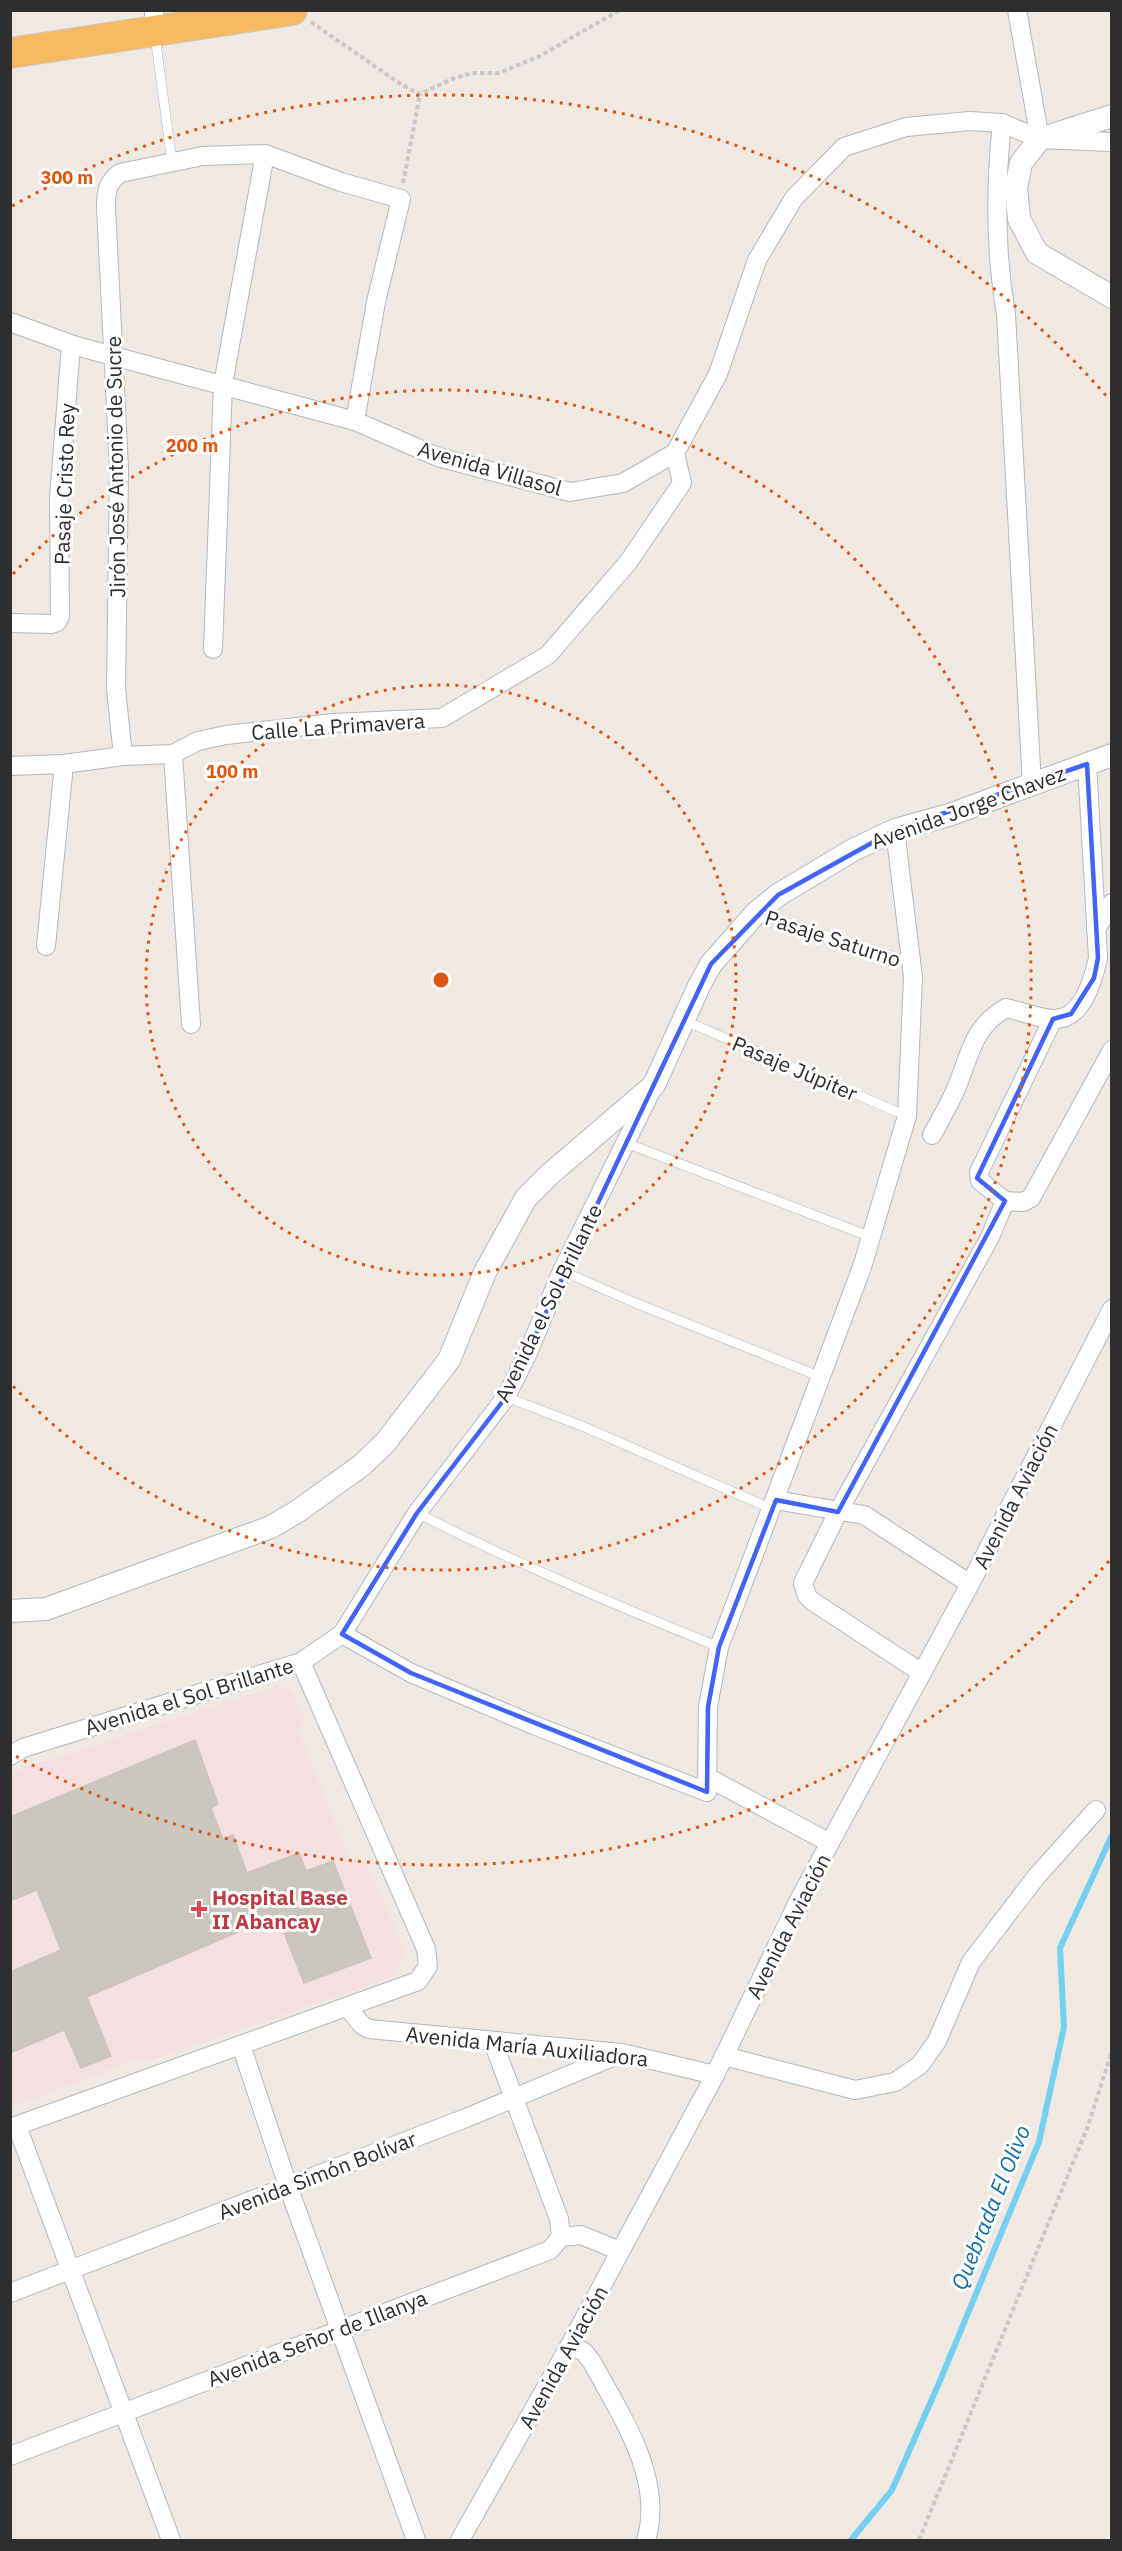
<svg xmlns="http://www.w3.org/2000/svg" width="1122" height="2551" font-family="'IBM Plex Sans',sans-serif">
  <rect width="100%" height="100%" fill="#efe9e1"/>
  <polygon fill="#f5dfe0" points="278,1685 292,1691 305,1719 299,1732 349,1858 367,1865 406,1952 395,1976 148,2062 137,2059 11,2108 11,1777 21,1769"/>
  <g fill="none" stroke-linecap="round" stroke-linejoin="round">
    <polyline stroke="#75cff0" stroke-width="6" points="851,2540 892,2490 939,2383 1039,2142 1064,2027 1060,1948 1112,1835"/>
  </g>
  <polygon fill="#cbc7bf" stroke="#cbc5ba" stroke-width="1.5" points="195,1740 218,1804 211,1808 223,1839 233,1835 247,1873 299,1853 306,1871 333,1861 371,1958 304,1983 277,1915 87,1997 111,2056 81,2068 64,2030 10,2053 10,1972 61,1950 37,1890 10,1901 10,1817"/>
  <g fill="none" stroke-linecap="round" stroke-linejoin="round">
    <defs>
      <g id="service">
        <polyline points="155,36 172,162"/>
        <polyline points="758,914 911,962"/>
        <polyline points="683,1020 907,1116"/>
        <polyline points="626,1143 871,1237"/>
        <polyline points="562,1271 633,1302 821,1377"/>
        <polyline points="506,1397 582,1426 772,1509"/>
        <path d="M417,1513C515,1563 617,1606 719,1647"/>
      </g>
      <g id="minor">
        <polyline points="1017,10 1040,139"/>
        <polyline points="154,31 154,10"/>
        <path d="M1002,123C995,188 995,250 1006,314L1032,785"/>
        <polyline points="10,322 76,346 355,421 438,457 570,492 623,483 675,453 718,374 757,260 794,198 844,147 906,127 970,121 1002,123 1040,139 1112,142"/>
        <polyline points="10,623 52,624 57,622 60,616 59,498 71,345"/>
        <polyline points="213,649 223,384 265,154"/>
        <polyline points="173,754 191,1024"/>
        <path d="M123,756L116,689L119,469L106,207C106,191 107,183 120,173L203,156L265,154L341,182L401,199L376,302L355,421"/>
        <polyline points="10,766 64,764 123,756 173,754 198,741 226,735 333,723 442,718 548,655 629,561 682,483 675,453"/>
        <polyline points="1096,929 1112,903"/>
        <polyline points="46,946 64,764"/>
        <path d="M932,1135C940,1120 949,1105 956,1089C970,1056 972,1027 1006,1008C1020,1011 1036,1017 1051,1019C1082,1022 1093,981 1098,958L1087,764"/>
        <polyline points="1005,1201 1023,1202 1031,1198 1112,1050"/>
        <polyline points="775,1500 864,1515 970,1584"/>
        <polyline points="342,1634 411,1673 536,1726 707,1792 708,1707 719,1647 862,1267 907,1116 913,977 895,830"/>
        <polyline points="922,1673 812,1601 807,1596 803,1583 838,1512 990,1237 1005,1201 980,1181 979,1172 1053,1019"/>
        <polyline points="10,1756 23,1748 301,1662 342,1634 417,1513 506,1397 527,1355 562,1271 652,1089"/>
        <polyline points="707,1777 830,1843"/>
        <polyline points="348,2008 362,2025 369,2029 622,2053 715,2075"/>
        <polyline points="493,2042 559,2219 561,2237"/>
        <polyline points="241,2045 288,2186 416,2540"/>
        <polyline points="724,2056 855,2090 895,2082 920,2065 937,2041 971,1962 1036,1877 1096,1810"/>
        <polyline points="17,2126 171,2540"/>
        <polyline points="10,2128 418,1981 428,1966 426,1949 301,1662"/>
        <polyline points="10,2293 466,2118 622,2053"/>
        <path d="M570,2345L584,2352L592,2362C620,2414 665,2479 646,2540"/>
        <polyline points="10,2456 550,2250 561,2237 581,2235 620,2251"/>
        <polyline points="460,2540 570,2345 715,2075 800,1898 970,1584 1112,1309"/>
      </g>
      <g id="tertiary">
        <polyline points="1112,116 1040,139 1021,163 1016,188 1019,219 1037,253 1112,297"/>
        <polyline points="10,1611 46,1609 271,1527 298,1511 362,1465 385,1443 449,1360 485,1272 526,1198 549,1175 654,1085 699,986 711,964 756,913 778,895 853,850 895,830 949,815 1112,755"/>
      </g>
      <polyline id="trunk" points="10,53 292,10"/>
    </defs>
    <use href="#service" stroke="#b4b7c1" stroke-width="10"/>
    <use href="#minor" stroke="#b4b7c1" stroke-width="20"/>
    <use href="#tertiary" stroke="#b4b7c1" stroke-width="24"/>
    <use href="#trunk" stroke="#c9c9c9" stroke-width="32"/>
    <g stroke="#c9c9c9" stroke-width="4" stroke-dasharray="4.5 3" stroke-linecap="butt">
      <polyline points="311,22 402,85 420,94 452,79 472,73 499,73 540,56 620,10"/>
      <polyline points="403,183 420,94"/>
      <polyline points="919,2540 1088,2126 1112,2051"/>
    </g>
    <use href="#service" stroke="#fff" stroke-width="9"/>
    <use href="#minor" stroke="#fff" stroke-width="18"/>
    <use href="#tertiary" stroke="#fff" stroke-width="22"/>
    <use href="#trunk" stroke="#f8ba60" stroke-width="30"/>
  </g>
  <path fill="none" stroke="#4264fb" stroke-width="4.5" stroke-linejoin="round" d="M1087,764L1098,958L1094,978L1071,1014L1053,1019L977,1178L1005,1201L838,1512L776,1500L719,1647L708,1707L707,1792L411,1673L342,1634L417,1513L506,1397L711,964L778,895L895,830Z"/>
  <g fill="none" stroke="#df570e" stroke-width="3" stroke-dasharray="3 6">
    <circle cx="441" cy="980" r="295"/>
    <path d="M13 574A590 590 0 1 1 13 1386"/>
    <path d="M1109 1561A885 885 0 0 1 12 1754M12 206A885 885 0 0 1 1109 399"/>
  </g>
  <path fill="#e0444e" stroke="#fff" stroke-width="2" d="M196 1900h6v6h6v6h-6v6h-6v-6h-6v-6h6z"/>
  <g text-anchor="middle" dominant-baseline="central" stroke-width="6" stroke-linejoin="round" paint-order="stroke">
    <g font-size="21" fill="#2e2e2e" stroke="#fff">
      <text transform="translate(115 467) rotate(-91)">Jirón José Antonio de Sucre</text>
      <text transform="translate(490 468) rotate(16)">Avenida Villasol</text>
      <text transform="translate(64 484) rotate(-88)">Pasaje Cristo Rey</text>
      <text transform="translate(338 726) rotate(-4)">Calle La Primavera</text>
      <text transform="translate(968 807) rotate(-20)">Avenida Jorge Chavez</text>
      <text transform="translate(833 938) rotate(18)">Pasaje Saturno</text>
      <text transform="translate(795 1068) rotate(23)">Pasaje Júpiter</text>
      <text transform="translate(548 1303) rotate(-64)">Avenida el Sol Brillante</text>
      <text transform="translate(1015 1496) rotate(-63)">Avenida Aviación</text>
      <text transform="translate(189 1696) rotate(-17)">Avenida el Sol Brillante</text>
      <text transform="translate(788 1926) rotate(-63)">Avenida Aviación</text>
      <text transform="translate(527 2046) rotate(6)">Avenida María Auxiliadora</text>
      <text transform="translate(317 2175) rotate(-21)">Avenida Simón Bolívar</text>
      <text transform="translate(317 2338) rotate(-21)">Avenida Señor de Illanya</text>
      <text transform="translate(563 2357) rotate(-61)">Avenida Aviación</text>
    </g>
    <g font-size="21" font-weight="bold" fill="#be3a42" stroke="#fff" text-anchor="start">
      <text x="212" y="1897">Hospital Base<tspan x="212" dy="24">II Abancay</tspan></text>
    </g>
    <g font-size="22" font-style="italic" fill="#0d6fa3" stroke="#fff">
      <text transform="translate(990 2207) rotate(-68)">Quebrada El Olivo</text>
    </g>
  </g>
  <circle cx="441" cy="980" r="9" fill="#df570e" stroke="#fff" stroke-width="3"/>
  <g font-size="18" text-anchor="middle" font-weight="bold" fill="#df570e" stroke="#fff" stroke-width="6" stroke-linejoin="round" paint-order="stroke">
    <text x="67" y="184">300 m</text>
    <text x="192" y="452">200 m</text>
    <text x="232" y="778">100 m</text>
  </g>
  <rect width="1122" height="2551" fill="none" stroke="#2e2e2e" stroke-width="24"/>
</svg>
